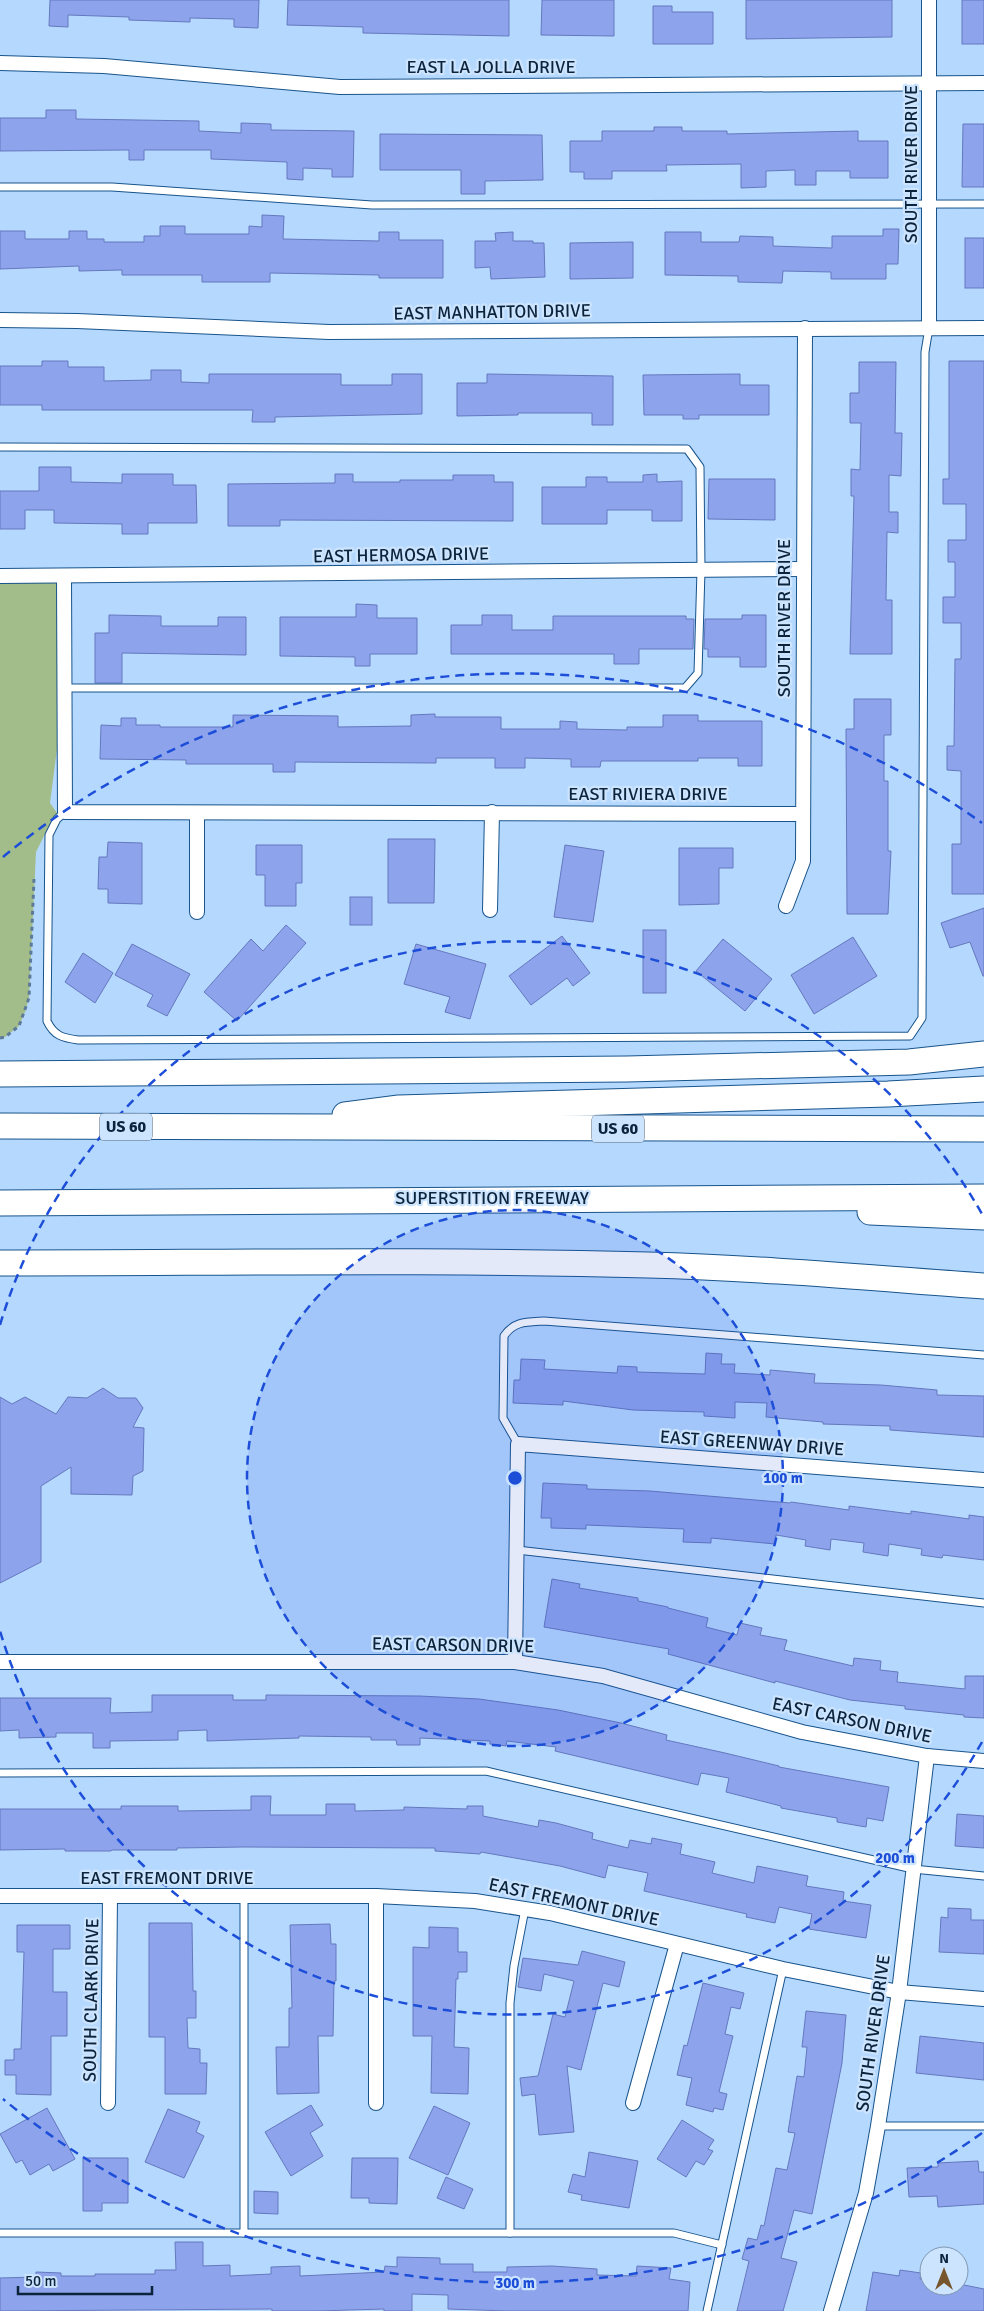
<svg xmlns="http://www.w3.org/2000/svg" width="984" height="2311" font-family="Signika,sans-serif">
  <rect width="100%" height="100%" fill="#b5d8ff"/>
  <polygon fill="#a2bd89" points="0,576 64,577 65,688 50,803 62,820 48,828 36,852 29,998 25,1012 19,1026 5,1037 0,1038"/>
  <g fill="#8da3ec" stroke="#6578be">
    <polygon points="50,0 259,0 258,28 234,27 234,19 190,18 190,22 129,20 129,17 68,15 68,27 49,26"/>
    <polygon points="288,0 509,0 509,36 363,33 363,27 287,25"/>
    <polygon points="542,0 614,0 614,36 541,35"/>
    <polygon points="746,0 892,0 892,37 746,39"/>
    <rect x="962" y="0" width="22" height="44"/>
    <polygon points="653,6 672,6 672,12 713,12 713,44 653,44"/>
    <polygon points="46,110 76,110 76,119 199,121 199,131 241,133 241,123 271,124 271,130 354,131 353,177 332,177 332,169 303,168 303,180 287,179 287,162 211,159 211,150 144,150 144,160 129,160 129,150 0,151 0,118 46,118"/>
    <polygon points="963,124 984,124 984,187 962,187"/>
    <polygon points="654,127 682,127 682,131 727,131 727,134 858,131 858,141 888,141 888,178 850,178 850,171 816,171 816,185 795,185 795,170 766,171 766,187 741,188 741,164 666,165 667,171 612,171 612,179 584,179 584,172 570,172 570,141 602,141 602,131 654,131"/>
    <polygon points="380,134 542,135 543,180 485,181 485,194 461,194 461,170 380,170"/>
    <polygon points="262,215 284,216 283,239 379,241 379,232 399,232 399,240 443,240 443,278 379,278 379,275 270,273 270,282 202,282 202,275 122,275 122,270 79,271 79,266 0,269 0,231 25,231 25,239 69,239 69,231 87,231 87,239 104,239 104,242 144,242 144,236 160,236 160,226 185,226 185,234 249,234 249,226 262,227"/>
    <polygon points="883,229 899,229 898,264 886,264 886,279 831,279 831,272 783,271 782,283 738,282 738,276 665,275 665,232 701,232 701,242 739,242 740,236 773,237 773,246 832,248 832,236 883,236"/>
    <polygon points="513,232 513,241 533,241 533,243 544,243 545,277 491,279 490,267 475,268 475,241 496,241 495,233"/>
    <rect x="965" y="238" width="19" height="50"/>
    <polygon points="633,242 633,278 570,279 570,243"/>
    <polygon points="42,361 68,361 68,367 104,367 104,381 151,380 151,370 181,370 181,382 209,383 209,374 341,374 341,385 392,385 392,374 422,374 422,414 275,417 275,422 252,422 253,410 42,410 42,405 0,405 0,366 42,366"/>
    <polygon points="949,361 984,361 984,894 952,894 952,844 961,844 961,771 947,770 947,746 954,746 955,659 961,659 961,623 943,623 943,597 955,597 955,562 948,562 948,540 966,540 966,504 943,504 943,479 949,479"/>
    <polygon points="859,362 896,362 895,433 902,433 901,476 889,475 889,512 898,512 898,533 887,532 886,600 892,600 892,654 850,654 854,496 851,496 851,469 860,470 861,423 850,423 850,393 859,393"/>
    <polygon points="487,374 613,376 613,425 592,425 592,413 518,413 518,415 457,416 457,383 487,383"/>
    <polygon points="740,374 740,385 769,385 769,415 699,415 699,419 683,419 683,415 644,415 643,375"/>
    <polygon points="39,467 71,467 71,482 122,483 122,474 173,474 173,485 196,485 197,523 148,523 148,534 122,534 122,524 54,523 54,510 25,510 25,529 0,529 0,491 39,491"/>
    <polygon points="335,474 353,474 353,482 400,482 400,480 453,480 453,475 494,475 494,482 513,482 513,521 280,520 280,526 228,526 228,484 335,483"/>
    <polygon points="657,474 657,482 682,481 682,521 652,521 652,510 607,510 607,524 542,524 542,487 586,487 586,477 607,477 607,482 643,482 643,475"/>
    <polygon points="709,479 775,479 775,520 708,519"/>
    <polygon points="356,604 377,605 377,618 417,618 417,654 370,654 370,666 355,666 355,657 280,656 280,617 356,617"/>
    <polygon points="109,615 161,616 161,626 218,626 218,617 246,617 246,655 122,653 122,683 95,683 95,633 109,633"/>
    <polygon points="482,615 512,615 512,630 553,630 553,616 686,616 686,619 694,619 693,649 639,649 639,664 614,664 614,654 451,654 451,625 482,625"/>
    <polygon points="742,615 766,615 766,667 740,667 740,657 708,657 708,649 704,649 705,619 742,619"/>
    <polygon points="854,699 891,699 891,735 884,735 884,781 888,781 888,851 891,851 888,914 847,914 846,729 854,729"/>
    <polygon points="435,714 435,717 501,717 501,729 560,729 560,721 577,722 577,729 627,730 627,727 663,727 663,715 698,715 698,721 762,721 762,766 738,766 738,758 698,758 698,761 601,761 600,767 571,767 571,759 525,758 525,768 495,768 495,758 436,758 436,763 295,762 295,772 273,772 273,764 186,764 186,760 100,759 101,725 121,726 121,718 136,718 136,725 160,725 160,727 233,727 233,715 338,716 338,727 411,726 411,715"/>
    <polygon points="388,839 435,839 434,903 388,903"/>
    <polygon points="108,842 142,843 142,904 108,903 108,889 98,889 99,857 107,857"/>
    <polygon points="256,845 302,845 302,883 296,883 296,906 265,906 265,875 256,875"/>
    <polygon points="565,845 604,851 593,922 554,917"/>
    <polygon points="679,848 733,848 733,868 719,868 719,904 679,905"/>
    <rect x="350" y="897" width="22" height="28"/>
    <polygon points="984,908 984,976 983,976 970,942 950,948 941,923"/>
    <polygon points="286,925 306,943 237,1021 204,992 251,939 263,951"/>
    <rect x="643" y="930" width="23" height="63"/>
    <polygon points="562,936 590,973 573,986 567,978 531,1005 509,976"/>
    <polygon points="853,937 877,976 814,1014 791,975"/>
    <polygon points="723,939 772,979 745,1011 696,971"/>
    <polygon points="132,944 190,974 167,1016 147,1006 153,995 115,975"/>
    <polygon points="416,944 486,964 470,1019 445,1012 450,997 404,984"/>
    <polygon points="83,953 113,973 95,1003 65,982"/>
    <polygon points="706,1353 722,1354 721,1364 735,1364 734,1373 770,1375 770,1370 815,1374 814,1383 881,1385 937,1390 937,1395 984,1396 984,1437 890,1430 890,1426 823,1424 823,1422 766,1417 767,1403 735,1402 735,1418 704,1416 704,1412 633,1410 563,1401 563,1405 513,1403 514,1380 520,1380 521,1359 545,1360 544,1369 617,1373 618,1366 637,1367 637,1372 705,1374"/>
    <polygon points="103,1388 118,1398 136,1398 143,1408 133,1427 144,1428 143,1471 133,1476 132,1495 71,1494 71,1467 41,1486 41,1562 0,1583 0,1397 12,1404 25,1397 56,1414 68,1397 87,1398"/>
    <polygon points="543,1483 587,1485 587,1489 650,1491 790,1503 791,1502 849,1510 849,1506 911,1514 911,1511 969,1519 969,1515 984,1517 984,1560 943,1555 942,1558 921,1555 922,1549 889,1544 888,1556 863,1552 864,1543 831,1539 830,1550 805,1546 806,1540 776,1535 775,1544 711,1538 711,1543 683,1542 684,1529 586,1525 586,1529 551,1528 551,1518 541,1518"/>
    <polygon points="552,1579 580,1584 579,1588 638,1598 638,1601 668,1607 668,1608 708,1618 706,1627 737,1635 740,1623 762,1628 760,1635 787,1640 784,1650 853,1666 854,1658 881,1661 880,1670 898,1672 897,1682 965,1689 965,1676 984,1676 984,1718 964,1717 964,1715 905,1709 905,1706 850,1700 775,1681 775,1683 668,1654 669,1649 544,1627"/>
    <polygon points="152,1695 233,1695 233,1700 266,1700 266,1695 420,1696 479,1699 558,1710 621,1723 667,1735 666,1740 725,1753 779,1766 779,1767 889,1787 883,1821 867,1818 866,1827 837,1822 837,1818 781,1808 781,1806 726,1792 729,1778 701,1773 698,1785 555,1751 556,1747 507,1741 506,1746 490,1744 490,1741 420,1738 420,1745 397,1745 396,1740 371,1740 371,1737 299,1736 299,1738 207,1741 207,1730 178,1731 178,1740 110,1741 110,1748 93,1748 93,1733 56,1733 56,1737 19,1738 19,1730 0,1731 0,1698 111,1698 110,1713 152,1712"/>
    <polygon points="251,1796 271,1796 270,1815 326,1815 326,1804 355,1804 355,1811 404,1810 404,1807 467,1809 467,1806 483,1806 483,1816 538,1827 539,1820 556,1823 593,1833 592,1839 628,1848 630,1840 651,1844 652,1838 682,1844 680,1854 715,1862 712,1873 754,1883 757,1866 808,1876 806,1886 844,1892 843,1901 871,1905 866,1938 809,1929 812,1914 779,1907 775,1923 746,1917 747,1914 644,1891 648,1873 608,1865 605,1878 560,1866 481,1852 480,1854 435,1851 435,1848 243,1847 177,1848 177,1850 112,1850 111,1851 65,1851 65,1849 0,1850 0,1809 121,1809 121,1806 178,1806 178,1811 251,1810"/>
    <polygon points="957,1814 984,1816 984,1848 955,1846"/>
    <polygon points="948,1908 971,1909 971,1920 984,1920 984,1954 939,1952 941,1917 948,1918"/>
    <polygon points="149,1923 192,1923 193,1991 196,1991 196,2018 187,2018 188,2048 200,2049 200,2063 207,2063 206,2094 165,2094 165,2037 149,2037"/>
    <polygon points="330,1924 331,1944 336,1944 336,1981 334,1981 333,2036 318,2036 319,2093 277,2094 276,2047 289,2047 289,2008 292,2008 290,1925"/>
    <polygon points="17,1925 70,1925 70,1949 53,1949 53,1992 67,1992 67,2036 51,2036 51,2095 16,2094 16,2075 5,2075 5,2060 14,2060 14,2049 21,2049 24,1952 17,1952"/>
    <polygon points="429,1927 458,1928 458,1952 467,1952 467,1972 458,1972 458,1979 456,1979 454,2047 469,2048 468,2094 431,2093 432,2036 413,2036 413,1947 429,1948"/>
    <polygon points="582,1951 625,1962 619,1987 603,1983 581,2070 567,2066 574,2132 539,2135 535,2094 522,2096 520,2078 538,2076 553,2014 565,2017 574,1981 544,1974 541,1991 518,1987 523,1958 578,1965"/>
    <polygon points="703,1983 744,1993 740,2009 731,2007 725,2034 733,2036 719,2092 727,2094 723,2110 714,2108 713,2112 686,2105 692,2078 677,2075 684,2045 687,2046"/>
    <polygon points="806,2011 846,2015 842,2063 812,2214 794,2210 781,2258 797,2262 783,2311 737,2311 749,2261 742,2259 748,2238 757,2240 761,2225 764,2226 776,2168 787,2170 795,2133 788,2132 797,2076 804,2077 807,2047 802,2047"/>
    <polygon points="920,2036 984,2043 984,2080 916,2073"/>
    <polygon points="311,2105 323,2125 310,2133 323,2156 291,2176 265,2132"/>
    <polygon points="434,2106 470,2123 448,2175 409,2158"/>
    <polygon points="47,2108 75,2159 53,2171 49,2164 30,2175 22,2160 16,2163 0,2134"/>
    <polygon points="168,2109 200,2122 196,2132 204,2136 184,2178 145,2162"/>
    <polygon points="682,2120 714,2140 708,2149 713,2151 704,2165 696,2161 686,2177 657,2159"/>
    <polygon points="589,2152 638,2161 629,2208 581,2200 582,2195 568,2192 573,2174 585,2177"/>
    <polygon points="83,2158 128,2158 128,2203 102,2203 102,2211 83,2211"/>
    <polygon points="352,2158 398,2158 397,2204 369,2203 369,2198 351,2198"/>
    <polygon points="978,2161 979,2172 984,2172 984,2204 938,2207 937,2196 909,2197 907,2168 938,2167 938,2163"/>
    <polygon points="446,2177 473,2189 464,2209 437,2198"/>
    <polygon points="254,2191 278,2192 278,2214 254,2213"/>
    <polygon points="175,2242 203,2242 203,2266 230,2265 230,2276 271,2274 271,2267 300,2266 300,2276 384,2272 385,2266 397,2267 397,2257 440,2258 440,2264 473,2264 473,2272 507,2272 507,2267 552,2266 597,2269 597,2275 636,2276 637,2266 671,2268 669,2279 690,2282 688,2311 508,2311 448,2309 448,2295 412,2294 412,2311 384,2311 384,2309 317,2311 272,2311 272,2309 0,2311 0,2278 36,2277 36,2272 61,2273 61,2276 95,2276 95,2274 155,2274 155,2270 176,2270"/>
    <polygon points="900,2270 921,2273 920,2279 929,2280 929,2286 959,2286 959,2284 984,2289 984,2311 866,2311 873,2272 899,2276"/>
  </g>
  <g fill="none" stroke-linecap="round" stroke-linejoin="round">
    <defs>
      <g id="lane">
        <polyline points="0,187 112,187 372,205 984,204"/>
        <polyline points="0,447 687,449 700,467 701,570 698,673 685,688 65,688"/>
        <path d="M65,812L57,819L49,835L47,1021C54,1036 63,1038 78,1040L910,1036L922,1018L925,352L929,328"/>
        <path d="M518,1444L503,1418L504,1336C514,1321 527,1322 544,1321L984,1355"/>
        <polyline points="517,1550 984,1603"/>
        <polyline points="0,1773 486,1771 913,1869 984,1876"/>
        <polyline points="244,1896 244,2233"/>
        <polyline points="878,2126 984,2126"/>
        <polyline points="0,2233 674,2233 722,2245"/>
        <polyline points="510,2233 510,2003 514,1966 525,1909"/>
        <polyline points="707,2311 783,1969"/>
      </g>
      <g id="street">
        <polyline points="0,63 104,66 340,87 984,83"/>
        <polyline points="0,320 77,321 329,332 984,328"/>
        <polyline points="929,328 929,0"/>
        <polyline points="0,576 803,569"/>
        <polyline points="64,577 65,812 803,814"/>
        <polyline points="197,814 197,912"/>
        <polyline points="786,906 803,861 805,328"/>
        <polyline points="490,910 492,812"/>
        <polyline points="0,1662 515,1662 603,1676 802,1732 927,1756 984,1761"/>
        <polyline points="515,1662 518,1444 984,1480"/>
        <polyline points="0,1896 376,1896 475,1901 550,1913 783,1969 899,1992 984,1999"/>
        <polyline points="376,1896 376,2103"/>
        <polyline points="108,2103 110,1896"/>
        <polyline points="633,2103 677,1944"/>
        <polyline points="831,2311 866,2193 878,2126 899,1992 927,1756"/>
      </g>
      <g id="highway">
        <polyline points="0,1074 627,1069 909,1062 984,1054"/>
        <polyline points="345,1115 399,1108 888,1094 984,1089"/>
        <polyline points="0,1126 984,1129"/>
        <polyline points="0,1203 984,1197"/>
        <polyline points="870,1212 984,1217"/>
        <path d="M0,1263C216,1263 432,1259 648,1265C760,1268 872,1278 984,1286"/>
      </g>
    </defs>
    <use href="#lane" stroke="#18548b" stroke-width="9"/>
    <use href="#street" stroke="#18548b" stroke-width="16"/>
    <use href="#highway" stroke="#18548b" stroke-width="27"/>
    <polyline stroke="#5d7a99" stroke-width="3" stroke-dasharray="4 4" stroke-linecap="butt" points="0,1038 5,1037 19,1026 29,998 34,879"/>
    <use href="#lane" stroke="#fff" stroke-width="7"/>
    <use href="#street" stroke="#fff" stroke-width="14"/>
    <use href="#highway" stroke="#fff" stroke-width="25"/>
  </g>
  <circle cx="515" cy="1478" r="268" fill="#1d4ed8" fill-opacity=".12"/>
  <g fill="none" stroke="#1d4ed8" stroke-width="2.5" stroke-dasharray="9 6">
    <circle cx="515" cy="1478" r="268"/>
    <path d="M982 1742A537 537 0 0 1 0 1631M0 1325A537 537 0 0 1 982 1214"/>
    <path d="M982 2133A805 805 0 0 1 3 2099M3 857A805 805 0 0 1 982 823"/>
  </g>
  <g text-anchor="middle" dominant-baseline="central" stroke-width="4.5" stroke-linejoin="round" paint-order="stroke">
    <g fill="#cde4fe" stroke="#455d76" stroke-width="1">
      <rect x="100" y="1113.5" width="52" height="27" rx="4"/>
      <rect x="592" y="1115.5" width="52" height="27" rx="4"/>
    </g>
    <g font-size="16" font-weight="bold" fill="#0b233b">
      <text x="126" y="1127">US 60</text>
      <text x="618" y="1129">US 60</text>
    </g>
    <g font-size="18" fill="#0b233b" stroke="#cde4fe">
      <text x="491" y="67">EAST LA JOLLA DRIVE</text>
      <text transform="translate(911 164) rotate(-90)">SOUTH RIVER DRIVE</text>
      <text transform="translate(492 312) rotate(-1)">EAST MANHATTON DRIVE</text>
      <text transform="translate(401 555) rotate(-1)">EAST HERMOSA DRIVE</text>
      <text transform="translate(784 618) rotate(-90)">SOUTH RIVER DRIVE</text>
      <text x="648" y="794">EAST RIVIERA DRIVE</text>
      <text x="492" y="1198">SUPERSTITION FREEWAY</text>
      <text transform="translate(752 1443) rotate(4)">EAST GREENWAY DRIVE</text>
      <text transform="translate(453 1645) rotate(1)">EAST CARSON DRIVE</text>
      <text transform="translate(852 1720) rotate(12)">EAST CARSON DRIVE</text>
      <text x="167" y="1878">EAST FREMONT DRIVE</text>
      <text transform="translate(574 1902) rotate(12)">EAST FREMONT DRIVE</text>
      <text transform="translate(91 2000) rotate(-89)">SOUTH CLARK DRIVE</text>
      <text transform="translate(873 2033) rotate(-82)">SOUTH RIVER DRIVE</text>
    </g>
  </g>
  <circle cx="515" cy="1478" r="8" fill="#1d4ed8" stroke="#cde4fe" stroke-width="2.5"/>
  <g font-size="15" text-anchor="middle" font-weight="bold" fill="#1d4ed8" stroke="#cde4fe" stroke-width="4.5" stroke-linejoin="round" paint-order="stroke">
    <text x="783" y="1483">100 m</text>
    <text x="895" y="1863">200 m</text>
    <text x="515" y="2288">300 m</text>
  </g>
  <g transform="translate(944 2271)"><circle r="24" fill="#cde4fe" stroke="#7f97b0"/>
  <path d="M0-4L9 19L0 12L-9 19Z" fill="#77562d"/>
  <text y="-8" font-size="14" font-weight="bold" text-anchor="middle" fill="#0b233b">N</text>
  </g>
  <path d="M18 2286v8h134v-8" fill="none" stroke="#0b233b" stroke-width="2.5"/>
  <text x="25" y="2286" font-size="15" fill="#0b233b" stroke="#cde4fe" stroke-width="4" paint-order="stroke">50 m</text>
</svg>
